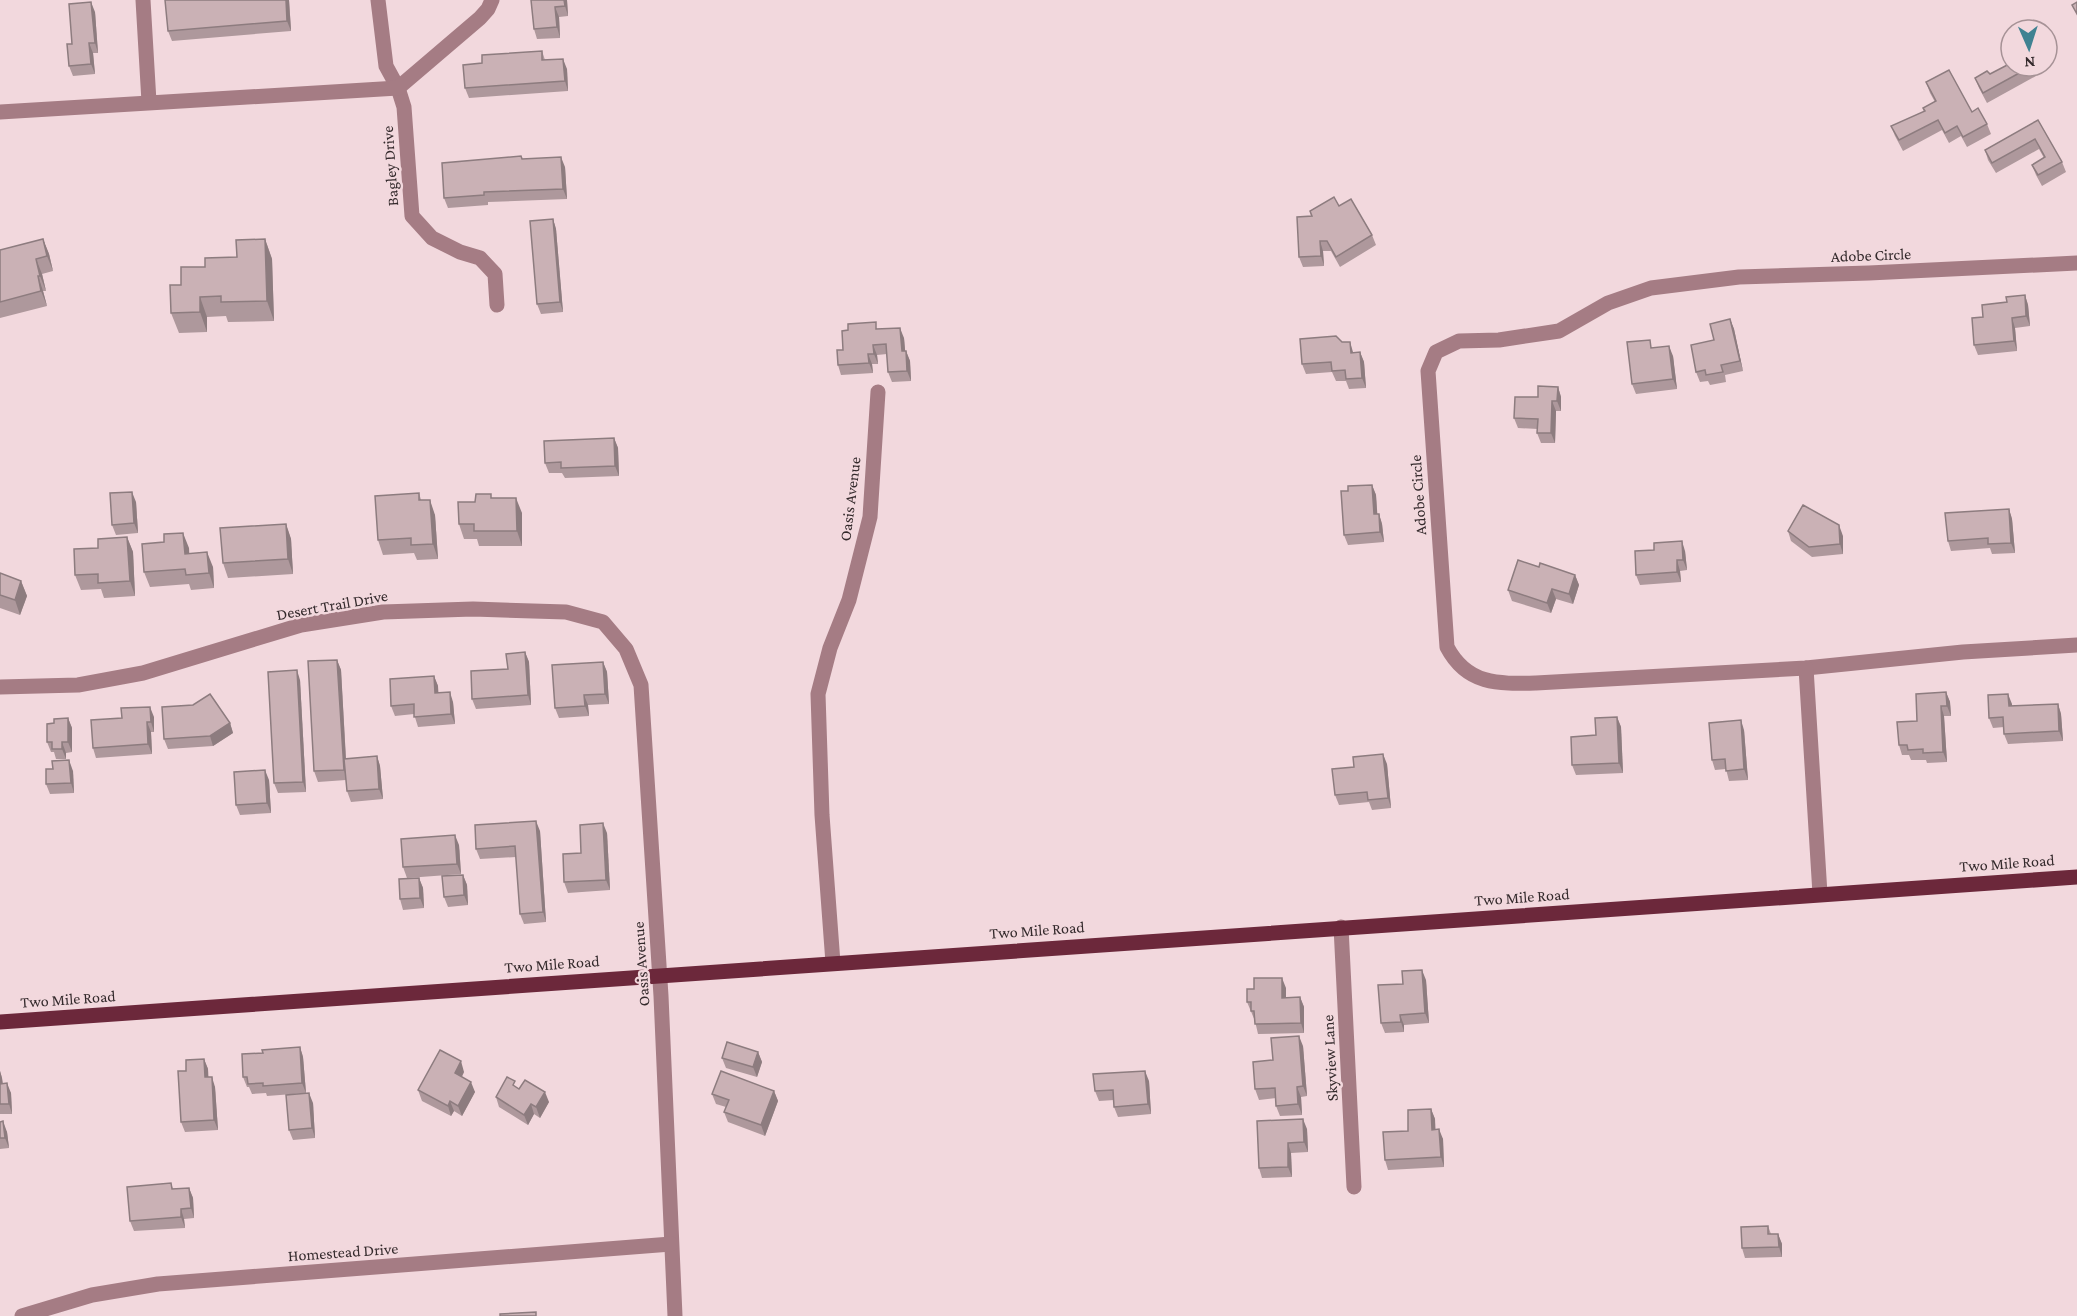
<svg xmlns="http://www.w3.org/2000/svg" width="2077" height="1316" font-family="'Crimson Pro',serif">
  <rect width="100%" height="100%" fill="#f2d8dd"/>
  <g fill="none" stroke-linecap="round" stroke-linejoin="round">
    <g stroke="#a57c84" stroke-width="15">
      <polyline points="143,0 149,102"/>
      <polyline points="378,0 386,66 398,88 404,107 412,216 432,238 460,252 480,258 495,274 497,305"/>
      <polyline points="0,112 398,88 480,18 488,9 492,0"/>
      <path d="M2077,263L1869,273L1739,277L1651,288L1608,303L1559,331L1499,340L1459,341L1436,352L1428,371L1447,647C1467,685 1498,684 1536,683L1806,668L1963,652L2077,645"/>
      <polyline points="1806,668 1820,894"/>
      <polyline points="0,687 78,685 143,673 301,625 383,612 473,609 566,612 603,622 626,649 641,685 661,996 675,1316"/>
      <polyline points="1341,927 1354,1187"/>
      <polyline points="833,963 822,815 818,694 830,648 849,600 870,517 878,392"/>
      <polyline points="22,1316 92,1295 158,1284 671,1244"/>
    </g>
    <polyline stroke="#6c283b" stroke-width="15" points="0,1022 2077,877"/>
  </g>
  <g fill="#ae989c">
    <polygon points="289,0 291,31 172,41 168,31"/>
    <polygon points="531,0 567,0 568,16 559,17 560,38 537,39 534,29"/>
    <polygon points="95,12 98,53 93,53 95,74 73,76 69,66 72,44"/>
    <polygon points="542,51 545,60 567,69 568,91 469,98 465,88 482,63"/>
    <polygon points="2032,66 2036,76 1987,103 1979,88 1975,78"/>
    <polygon points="1926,82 1972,112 1987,124 1991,134 1967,147 1961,136 1949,143 1942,130 1903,151 1895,136 1891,126 1924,112 1923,108 1935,102 1930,93"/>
    <polygon points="2038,120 2062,162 2066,172 2042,186 2036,175 2032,165 2044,158 2039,149 1996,173 1988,160 1985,150"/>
    <polygon points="523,159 565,167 567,199 488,202 488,205 448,208 444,198"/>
    <polygon points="1339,206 1372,235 1376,245 1340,267 1331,251 1323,251 1324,266 1303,267 1299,257 1311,216 1310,211"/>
    <polygon points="553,219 556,229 563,312 541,314 537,304"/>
    <polygon points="43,239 49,254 53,271 42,274 46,291 43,291 47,306 0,318 0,250"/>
    <polygon points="265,239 272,259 274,321 228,322 226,316 207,317 207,332 179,333 171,313 181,285 205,267 237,257"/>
    <polygon points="2025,295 2028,305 2030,326 2015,328 2017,351 1978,355 1974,345 1983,317 2007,302"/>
    <polygon points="1730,319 1734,329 1743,371 1725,375 1726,382 1710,385 1708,381 1700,382 1696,372 1714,340"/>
    <polygon points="879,329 904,338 905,351 906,351 910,361 911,381 892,382 888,372 887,354 877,355 878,364 872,364 873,373 841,375 838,365 843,350"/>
    <polygon points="1653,348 1673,356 1677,389 1636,394 1632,384"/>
    <polygon points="1360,352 1364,362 1366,388 1349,389 1346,381 1336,381 1332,372 1306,374 1302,364 1354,353"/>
    <polygon points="1558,387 1561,397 1561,411 1556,411 1555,443 1541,443 1537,433 1538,429 1518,428 1514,418 1538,397"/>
    <polygon points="614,438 618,448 619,476 565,478 562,473 549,473 545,463"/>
    <polygon points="1372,485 1376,495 1377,514 1379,514 1382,524 1384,542 1348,545 1344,535"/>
    <polygon points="419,493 421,500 435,515 438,559 417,560 414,553 383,555 378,540"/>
    <polygon points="493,498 522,513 522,546 479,546 477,539 464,539 459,524 475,502"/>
    <polygon points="136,502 138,533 116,535 112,525"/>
    <polygon points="2009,509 2012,519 2015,553 1992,554 1990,548 1951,551 1948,541"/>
    <polygon points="286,524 291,539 293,574 228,578 223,563"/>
    <polygon points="1788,531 1843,536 1843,554 1812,557 1791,541"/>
    <polygon points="127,537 133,552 135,596 104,598 101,589 81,590 75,575 98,548"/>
    <polygon points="189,548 189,554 213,567 214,588 191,590 189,584 150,587 144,572"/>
    <polygon points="1685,551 1687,570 1680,571 1681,582 1640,585 1636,575"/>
    <polygon points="1539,567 1575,575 1579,585 1573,604 1556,599 1551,613 1512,601 1508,590"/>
    <polygon points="0,573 21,581 27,596 20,615 0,608"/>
    <polygon points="525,652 529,662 531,705 476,709 472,699 508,669"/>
    <polygon points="337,660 341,670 346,759 377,756 380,766 383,799 351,802 347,791 346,780 318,782 314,771"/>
    <polygon points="603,662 607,672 609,704 588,705 589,716 559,718 555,708"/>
    <polygon points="434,676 438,686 438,693 453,702 455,724 418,727 414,714 395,716 391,706"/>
    <polygon points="300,680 306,792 278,793 274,783"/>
    <polygon points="1946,692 1950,702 1951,716 1944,716 1947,762 1927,763 1926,760 1911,760 1909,755 1902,755 1899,745 1917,721"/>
    <polygon points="2012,704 2012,706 2058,704 2061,714 2063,741 2008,744 2004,734 2004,727 1993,728 1989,718"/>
    <polygon points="154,717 154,732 151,732 152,754 96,758 93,748"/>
    <polygon points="1617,717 1621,727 1623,773 1576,775 1572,765"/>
    <polygon points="68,718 72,728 72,752 66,753 66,759 56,759 54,752 51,752 47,742 54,723"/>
    <polygon points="230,723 233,733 213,746 168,749 164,739"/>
    <polygon points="1744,730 1748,780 1729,781 1726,769 1715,770 1712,760"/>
    <polygon points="1387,764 1391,808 1372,810 1369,802 1339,805 1335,795"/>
    <polygon points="53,769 73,771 74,793 50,794 46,784"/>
    <polygon points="269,780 271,813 240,815 236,805"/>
    <polygon points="540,831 546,922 524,924 520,914 516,857 480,859 476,849"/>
    <polygon points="607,833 610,890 568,893 564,882"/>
    <polygon points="459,845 461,874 407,878 403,867"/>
    <polygon points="463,875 467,885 468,905 448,907 444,897"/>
    <polygon points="419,878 423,888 424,908 403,910 400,899"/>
    <polygon points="1426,980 1429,1023 1404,1025 1404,1032 1385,1033 1381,1023 1403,984"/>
    <polygon points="1286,988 1286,997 1300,997 1304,1007 1304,1033 1258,1034 1255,1021 1247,1002"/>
    <polygon points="1303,1046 1307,1096 1301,1097 1302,1115 1280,1116 1276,1106 1276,1098 1259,1100 1255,1089 1273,1060"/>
    <polygon points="300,1047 303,1057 306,1093 267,1096 266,1093 252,1094 249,1087 247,1087 243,1077 263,1053"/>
    <polygon points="758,1052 762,1062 757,1077 726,1068 722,1058"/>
    <polygon points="204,1059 208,1069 208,1077 215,1087 218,1130 185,1132 181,1122 186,1071"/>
    <polygon points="0,1071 2,1078 3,1083 11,1093 12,1114 0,1114"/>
    <polygon points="464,1072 462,1077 475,1092 462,1116 454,1111 451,1116 422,1101 418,1090"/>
    <polygon points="1149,1081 1151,1114 1118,1117 1114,1107 1114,1100 1099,1101 1095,1091"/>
    <polygon points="517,1088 549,1102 540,1118 534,1114 528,1125 499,1107 496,1097"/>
    <polygon points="774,1091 778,1101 765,1136 728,1122 724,1112 726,1107 716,1104 712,1094"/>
    <polygon points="313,1103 315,1138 293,1140 289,1130"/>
    <polygon points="1431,1109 1435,1119 1435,1129 1443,1139 1444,1167 1388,1170 1385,1160 1408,1131"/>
    <polygon points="1257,1121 1307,1129 1308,1152 1291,1153 1292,1177 1262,1178 1259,1168"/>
    <polygon points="0,1122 7,1132 9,1148 0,1149"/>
    <polygon points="171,1183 173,1189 189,1188 193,1198 194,1218 184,1219 185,1228 134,1231 130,1221"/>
    <polygon points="1768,1226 1771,1234 1778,1234 1782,1244 1782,1257 1745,1258 1742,1248"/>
  </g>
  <g fill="#8d7c7f">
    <polygon points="286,0 289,0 291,31 287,21"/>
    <polygon points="564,0 567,0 568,16 565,6"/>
    <polygon points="91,2 95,12 98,53 95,43"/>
    <polygon points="555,7 559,17 560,38 557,27"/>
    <polygon points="89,43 93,53 95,74 91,64"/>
    <polygon points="563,59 567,69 568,91 565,81"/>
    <polygon points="561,157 565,167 567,199 563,189"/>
    <polygon points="553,219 556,229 563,312 560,302"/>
    <polygon points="43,239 49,254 53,271 47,256"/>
    <polygon points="265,239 272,259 274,321 267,301"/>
    <polygon points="1320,241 1323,251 1324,266 1321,256"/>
    <polygon points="36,259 42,274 46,291 40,276"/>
    <polygon points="38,276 43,291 47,306 41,291"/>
    <polygon points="2025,295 2028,305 2030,326 2026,316"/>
    <polygon points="200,297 207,317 207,332 200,312"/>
    <polygon points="2012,318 2015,328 2017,351 2014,341"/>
    <polygon points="1730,319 1734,329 1743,371 1740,361"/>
    <polygon points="900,328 904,338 906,361 902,351"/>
    <polygon points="1350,342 1353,352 1354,363 1351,353"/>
    <polygon points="873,345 877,355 878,364 874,354"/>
    <polygon points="1669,346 1673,356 1677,389 1673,379"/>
    <polygon points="906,351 910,361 911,381 907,371"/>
    <polygon points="1360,352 1364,362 1366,388 1362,378"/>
    <polygon points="868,354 872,364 873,373 869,363"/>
    <polygon points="1558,387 1561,397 1561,411 1557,401"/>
    <polygon points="1552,401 1556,411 1555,443 1551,433"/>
    <polygon points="614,438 618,448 619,476 615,466"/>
    <polygon points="1372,485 1376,495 1378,524 1374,514"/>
    <polygon points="132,492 136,502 138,533 134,523"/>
    <polygon points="516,498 522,513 522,546 517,531"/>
    <polygon points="430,500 435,515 438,559 433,544"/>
    <polygon points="2009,509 2012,519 2015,553 2011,543"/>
    <polygon points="1379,514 1382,524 1384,542 1380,532"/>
    <polygon points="286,524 291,539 293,574 288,559"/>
    <polygon points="1839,525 1843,536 1843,554 1840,544"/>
    <polygon points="183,533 189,548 190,569 185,554"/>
    <polygon points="127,537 133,552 135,596 130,581"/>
    <polygon points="1682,541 1685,551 1687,570 1683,560"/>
    <polygon points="207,552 213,567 214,588 209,573"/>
    <polygon points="1677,560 1680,571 1681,582 1677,572"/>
    <polygon points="1575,575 1579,585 1573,604 1569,594"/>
    <polygon points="21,581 27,596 20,615 15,600"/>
    <polygon points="1552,589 1556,599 1551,613 1547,603"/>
    <polygon points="525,652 529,662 531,705 528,695"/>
    <polygon points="337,660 341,670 347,780 344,770"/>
    <polygon points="603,662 607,672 609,704 605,694"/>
    <polygon points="297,670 300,680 306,792 303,782"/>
    <polygon points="434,676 438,686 439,703 435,693"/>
    <polygon points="450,692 453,702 455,724 451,714"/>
    <polygon points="1946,692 1950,702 1951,716 1947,706"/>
    <polygon points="2008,694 2012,704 2012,717 2009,706"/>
    <polygon points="584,695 588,705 589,716 585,706"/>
    <polygon points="2058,704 2061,714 2063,741 2059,731"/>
    <polygon points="1941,706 1944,716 1947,762 1943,752"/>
    <polygon points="150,707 154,717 154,732 151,722"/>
    <polygon points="1617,717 1621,727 1623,773 1619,763"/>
    <polygon points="68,718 72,728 72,752 68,742"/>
    <polygon points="1741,720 1744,730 1748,780 1744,769"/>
    <polygon points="147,722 151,732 152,754 148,744"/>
    <polygon points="230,723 233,733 213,746 210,736"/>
    <polygon points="62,742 66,753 66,759 62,749"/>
    <polygon points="1383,754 1387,764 1391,808 1388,798"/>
    <polygon points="377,756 380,766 383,799 379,789"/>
    <polygon points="69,760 73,771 74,793 71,783"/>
    <polygon points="265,770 269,780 271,813 267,803"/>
    <polygon points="536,821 540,831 546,922 543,912"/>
    <polygon points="603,823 607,833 610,890 606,880"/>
    <polygon points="455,835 459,845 461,874 457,864"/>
    <polygon points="463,875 467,885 468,905 464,895"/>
    <polygon points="419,878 423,888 424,908 420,898"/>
    <polygon points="1422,970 1426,980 1429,1023 1425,1013"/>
    <polygon points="1282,978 1286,988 1286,1008 1282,998"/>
    <polygon points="1300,997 1304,1007 1304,1033 1301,1023"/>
    <polygon points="1400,1015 1404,1025 1404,1032 1401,1022"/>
    <polygon points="1299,1036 1303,1046 1307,1096 1303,1086"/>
    <polygon points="300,1047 303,1057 306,1093 302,1083"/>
    <polygon points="758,1052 762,1062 757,1077 753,1067"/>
    <polygon points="204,1059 208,1069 209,1087 205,1077"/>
    <polygon points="461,1061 464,1072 458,1083 455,1073"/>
    <polygon points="0,1071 2,1078 3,1094 0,1084"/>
    <polygon points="1145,1071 1149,1081 1151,1114 1148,1104"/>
    <polygon points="212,1077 215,1087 218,1130 214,1120"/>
    <polygon points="471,1082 475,1092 462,1116 458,1106"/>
    <polygon points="7,1083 11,1093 12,1114 9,1104"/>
    <polygon points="1297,1087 1301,1097 1302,1115 1298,1104"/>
    <polygon points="774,1091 778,1101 765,1136 761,1125"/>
    <polygon points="545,1092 549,1102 540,1118 536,1107"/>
    <polygon points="309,1093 313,1103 315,1138 312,1128"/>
    <polygon points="450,1101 454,1111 451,1116 448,1106"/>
    <polygon points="531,1104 534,1114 528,1125 524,1115"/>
    <polygon points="1431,1109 1435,1119 1436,1140 1432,1130"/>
    <polygon points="1303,1119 1307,1129 1308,1152 1304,1142"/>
    <polygon points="3,1121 7,1132 9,1148 5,1138"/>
    <polygon points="1439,1129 1443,1139 1444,1167 1441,1157"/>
    <polygon points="1288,1143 1291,1153 1292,1177 1288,1167"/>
    <polygon points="189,1188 193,1198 194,1218 191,1208"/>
    <polygon points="181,1209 184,1219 185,1228 181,1217"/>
    <polygon points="1778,1234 1782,1244 1782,1257 1779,1247"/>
  </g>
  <g fill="#cab1b5" stroke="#8d7c7f" stroke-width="1.5">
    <polygon points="165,0 286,0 287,21 168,31"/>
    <polygon points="531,0 564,0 565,6 555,7 557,27 534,29"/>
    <polygon points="91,2 95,43 89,43 91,64 69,66 67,44 72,44 69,4"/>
    <polygon points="2077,2 2077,14 2072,5"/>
    <polygon points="542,51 542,60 563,59 565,81 465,88 463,65 482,63 482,55"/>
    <polygon points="2011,63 2011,66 2032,66 1983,93 1975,78 1987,71 1990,74"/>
    <polygon points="1949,70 1972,112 1978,108 1987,124 1963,137 1957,126 1945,133 1938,120 1899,140 1891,126 1925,111 1923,108 1936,101 1926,82"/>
    <polygon points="2038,120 2062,162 2038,175 2032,165 2045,157 2035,139 1992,163 1985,150"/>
    <polygon points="521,156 522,159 561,157 563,189 484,192 484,195 444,198 442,163"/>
    <polygon points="1334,197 1339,206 1351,199 1372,235 1336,257 1327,241 1320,241 1321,256 1299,257 1297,217 1312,216 1310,211"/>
    <polygon points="553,219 560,302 537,304 530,221"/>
    <polygon points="43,239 47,256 36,259 40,276 38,276 41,291 0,302 0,250"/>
    <polygon points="265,239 267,301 221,302 221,296 200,297 200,312 171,313 170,285 181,285 181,267 205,267 205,258 237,257 236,240"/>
    <polygon points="2025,295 2026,316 2012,318 2014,341 1974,345 1972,318 1983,317 1982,305 2007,302 2006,297"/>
    <polygon points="1730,319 1740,361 1721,365 1723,372 1706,375 1705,370 1696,372 1691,345 1714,340 1710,324"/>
    <polygon points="876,322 876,329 900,328 902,351 906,351 907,371 888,372 886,344 873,345 874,354 868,354 869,363 838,365 837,350 843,350 842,331 848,330 848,324"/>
    <polygon points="1336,336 1342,342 1350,342 1351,353 1360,352 1362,378 1346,379 1345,370 1332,371 1331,362 1302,364 1300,339"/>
    <polygon points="1650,340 1651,348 1669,346 1673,379 1632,384 1627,342"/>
    <polygon points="1538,386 1558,387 1557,401 1552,401 1551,433 1537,433 1538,419 1514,418 1515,397 1538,397"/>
    <polygon points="614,438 615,466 561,468 561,462 545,463 544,441"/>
    <polygon points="1372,485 1374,514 1379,514 1380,532 1344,535 1341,491 1348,491 1348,486"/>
    <polygon points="132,492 134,523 112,525 110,493"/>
    <polygon points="419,493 419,500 430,500 433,544 411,545 411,538 378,540 375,496"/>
    <polygon points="476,494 491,494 491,498 516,498 517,531 474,531 474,524 459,524 458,502 475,502"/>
    <polygon points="1803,505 1839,525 1840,544 1809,547 1788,531"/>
    <polygon points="2009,509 2011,543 1988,544 1988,538 1948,541 1945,513"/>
    <polygon points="286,524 288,559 223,563 220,528"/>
    <polygon points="183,533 185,554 207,552 209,573 186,575 185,569 144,572 142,544 164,542 164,534"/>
    <polygon points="127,537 130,581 98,583 98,574 75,575 74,549 98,548 98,539"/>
    <polygon points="1682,541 1683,560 1677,560 1677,572 1636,575 1635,551 1654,550 1654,543"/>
    <polygon points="1518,560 1539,567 1540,563 1575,575 1569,594 1552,589 1547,603 1508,590"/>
    <polygon points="0,573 21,581 15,600 0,595"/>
    <polygon points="525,652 528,695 472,699 471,671 508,669 506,654"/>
    <polygon points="337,660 344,770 314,771 308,661"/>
    <polygon points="603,662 605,694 584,695 585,706 555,708 552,665"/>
    <polygon points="297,670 303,782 274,783 268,672"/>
    <polygon points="434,676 435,693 450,692 451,714 414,717 414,704 391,706 390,679"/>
    <polygon points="1946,692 1947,706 1941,706 1943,752 1923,753 1923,749 1908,750 1907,745 1899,745 1897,722 1917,721 1916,694"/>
    <polygon points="210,694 230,723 210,736 164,739 162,707 193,705"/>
    <polygon points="2008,694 2009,706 2058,704 2059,731 2004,734 2003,717 1989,718 1988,695"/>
    <polygon points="150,707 151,722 147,722 148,744 93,748 91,720 122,718 121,708"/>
    <polygon points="1617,717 1619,763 1572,765 1571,737 1596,735 1595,718"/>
    <polygon points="68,718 68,742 62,742 62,749 52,749 52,742 47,742 47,724 54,723 54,719"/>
    <polygon points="1741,720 1744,769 1726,771 1725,759 1712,760 1709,723"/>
    <polygon points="1383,754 1388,798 1368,800 1367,792 1335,795 1332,769 1354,767 1353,757"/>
    <polygon points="377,756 379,789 347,791 344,759"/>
    <polygon points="69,760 71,783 46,784 46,769 53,769 52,761"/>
    <polygon points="265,770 267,803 236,805 234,772"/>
    <polygon points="536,821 543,912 520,914 515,846 476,849 475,825"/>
    <polygon points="603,823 606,880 564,882 563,854 581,853 580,825"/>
    <polygon points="455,835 457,864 403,867 401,839"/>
    <polygon points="463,875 464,895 444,897 442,876"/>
    <polygon points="419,878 420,898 400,899 399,879"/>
    <polygon points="1422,970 1425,1013 1400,1015 1401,1022 1381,1023 1378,985 1403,984 1402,971"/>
    <polygon points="1254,978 1282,978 1282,998 1300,997 1301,1023 1255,1024 1254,1011 1251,1011 1251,1002 1247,1002 1247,989 1254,989"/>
    <polygon points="1299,1036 1303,1086 1297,1087 1298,1104 1276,1106 1275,1088 1255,1089 1253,1062 1273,1060 1271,1038"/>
    <polygon points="727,1042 758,1052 753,1067 722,1058"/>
    <polygon points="300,1047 302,1083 263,1086 263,1083 248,1084 247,1077 243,1077 242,1054 263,1053 262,1050"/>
    <polygon points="440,1050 461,1061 455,1073 471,1082 458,1106 450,1101 448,1106 418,1090"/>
    <polygon points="204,1059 205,1077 212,1077 214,1120 181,1122 178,1071 186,1071 186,1060"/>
    <polygon points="721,1071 774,1091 761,1125 724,1112 729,1100 712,1094"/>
    <polygon points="1145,1071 1148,1104 1114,1107 1113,1090 1095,1091 1093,1074"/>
    <polygon points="507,1077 515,1081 513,1085 519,1089 525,1080 545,1092 536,1107 531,1104 524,1115 496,1097"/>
    <polygon points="7,1083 9,1104 0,1104 0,1084"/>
    <polygon points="309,1093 312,1128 289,1130 286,1095"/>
    <polygon points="1431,1109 1432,1130 1439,1129 1441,1157 1385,1160 1383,1132 1408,1131 1408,1110"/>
    <polygon points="1303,1119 1304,1142 1288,1143 1288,1167 1259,1168 1257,1121"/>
    <polygon points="3,1121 5,1138 0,1138 0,1122"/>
    <polygon points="171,1183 172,1189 189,1188 191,1208 181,1209 181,1217 130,1221 127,1187"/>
    <polygon points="1768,1226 1768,1234 1778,1234 1779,1247 1742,1248 1741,1227"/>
    <polygon points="536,1312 536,1316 500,1316 500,1314"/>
  </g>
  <g text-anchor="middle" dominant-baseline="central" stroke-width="5" stroke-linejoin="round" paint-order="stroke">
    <g font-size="16" fill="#342a2c" stroke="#f2d8dd">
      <text transform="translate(390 166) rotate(-94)">Bagley Drive</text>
      <text transform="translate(1871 255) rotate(-2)">Adobe Circle</text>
      <text transform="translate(1418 495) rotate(-94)">Adobe Circle</text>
      <text transform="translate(850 499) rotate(-83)">Oasis Avenue</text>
      <text transform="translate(332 605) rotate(-10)">Desert Trail Drive</text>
      <text transform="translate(2007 863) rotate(-4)">Two Mile Road</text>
      <text transform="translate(1522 897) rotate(-4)">Two Mile Road</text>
      <text transform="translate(1037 930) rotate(-4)">Two Mile Road</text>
      <text transform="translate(552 964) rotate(-4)">Two Mile Road</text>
      <text transform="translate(641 964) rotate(-94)">Oasis Avenue</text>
      <text transform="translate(68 999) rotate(-4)">Two Mile Road</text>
      <text transform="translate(1330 1058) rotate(-93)">Skyview Lane</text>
      <text transform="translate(343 1252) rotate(-4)">Homestead Drive</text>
    </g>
  </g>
  <g transform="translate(2029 48) rotate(177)"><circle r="28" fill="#f2d8dd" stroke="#a69296" stroke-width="1.5"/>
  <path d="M0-4.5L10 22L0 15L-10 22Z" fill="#3f8292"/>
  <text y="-9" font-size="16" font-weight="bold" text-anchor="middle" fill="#342a2c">N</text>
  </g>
</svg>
